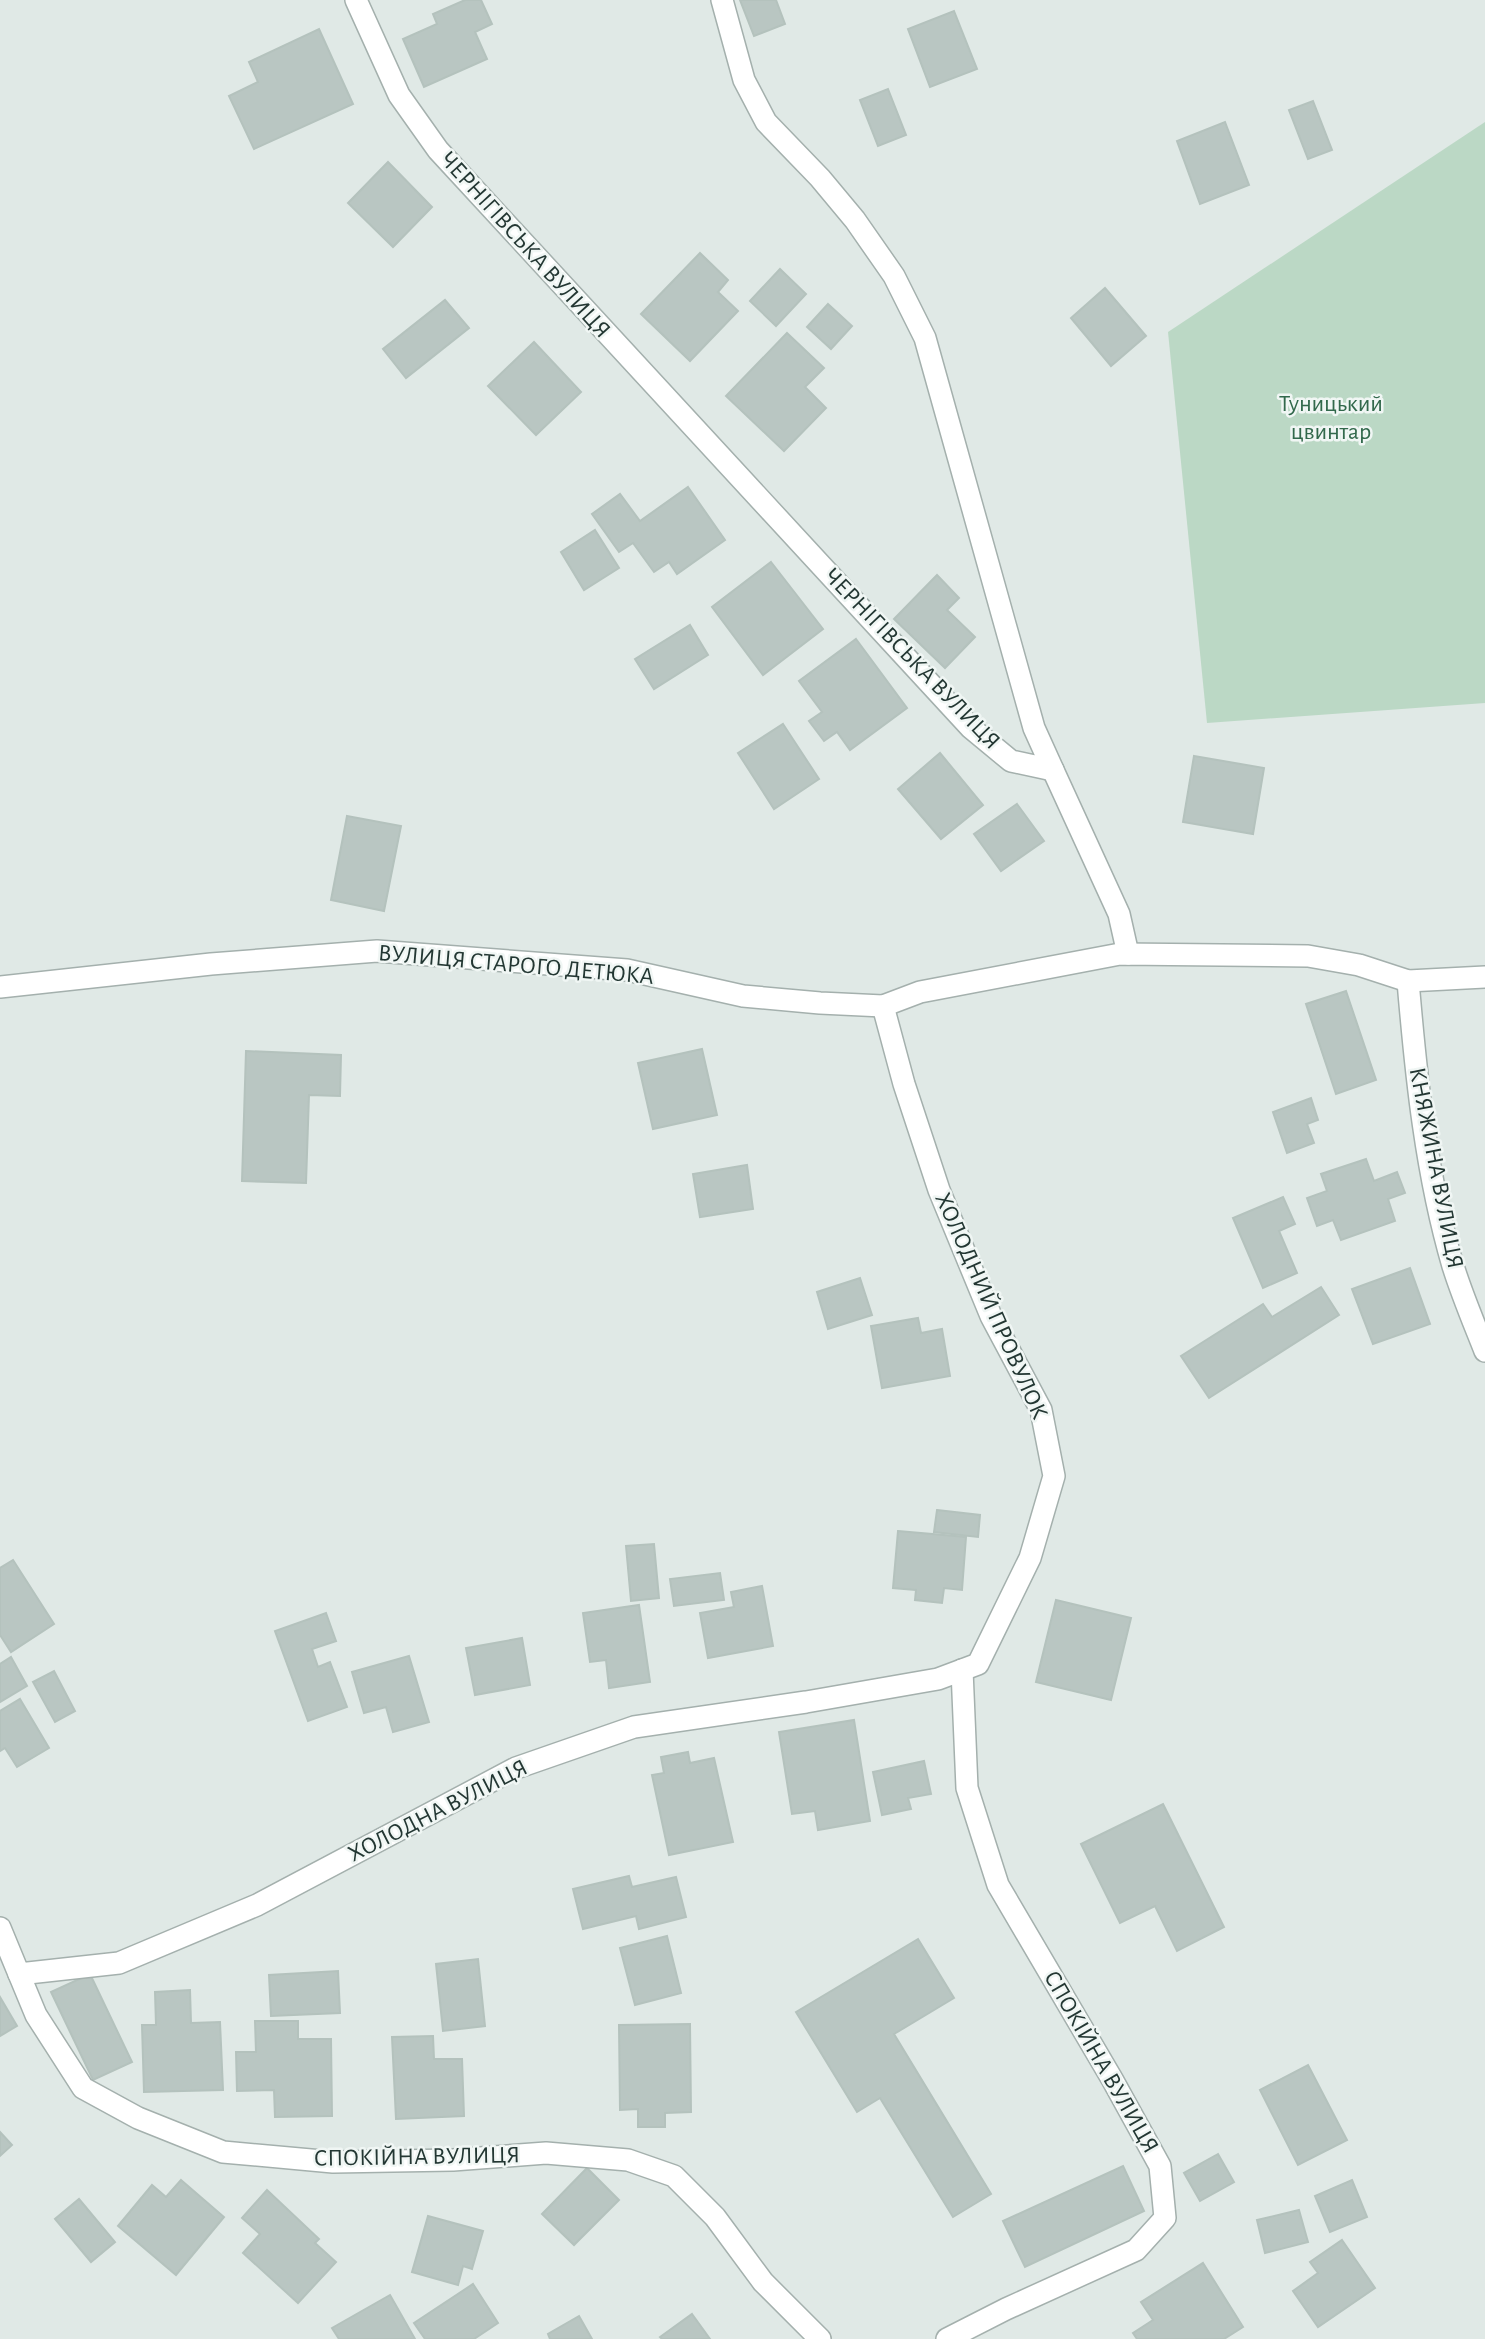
<svg xmlns="http://www.w3.org/2000/svg" width="1485" height="2339" font-family="'Alegreya Sans',sans-serif">
  <rect width="100%" height="100%" fill="#e0e9e6"/>
  <polygon fill="#bbd8c5" points="1485,122 1485,703 1207,723 1168,332"/>
  <g fill="#b9c6c2" stroke="#b4c2bd" stroke-width="2">
    <polygon points="465,0 481,0 492,24 475,32 487,59 424,87 403,39 437,24 433,14"/>
    <polygon points="740,0 776,0 785,24 754,36"/>
    <polygon points="954,11 977,69 930,87 908,29"/>
    <polygon points="319,29 353,104 254,149 229,96 258,82 249,62"/>
    <polygon points="888,89 906,135 878,146 860,100"/>
    <polygon points="1313,101 1332,150 1308,159 1289,110"/>
    <polygon points="1225,122 1249,185 1200,204 1177,141"/>
    <polygon points="388,162 432,207 393,247 348,203"/>
    <polygon points="700,253 728,280 718,292 738,311 690,361 641,314"/>
    <polygon points="780,269 806,294 776,326 750,301"/>
    <polygon points="1105,288 1146,336 1111,366 1071,318"/>
    <polygon points="445,300 469,328 406,378 383,349"/>
    <polygon points="828,304 852,326 831,349 807,327"/>
    <polygon points="787,333 824,368 805,387 826,408 784,451 726,396"/>
    <polygon points="534,342 581,392 536,435 488,386"/>
    <polygon points="688,487 725,540 677,574 669,562 654,572 633,543 619,552 592,514 620,494 640,521"/>
    <polygon points="595,530 619,568 584,590 561,552"/>
    <polygon points="771,562 823,629 763,675 712,607"/>
    <polygon points="937,575 959,598 947,610 975,637 945,668 894,619"/>
    <polygon points="690,625 708,655 654,689 635,659"/>
    <polygon points="856,639 907,708 850,750 837,732 824,741 809,721 822,712 799,681"/>
    <polygon points="783,724 819,779 774,809 738,753"/>
    <polygon points="940,753 983,805 941,839 898,789"/>
    <polygon points="1194,756 1264,768 1253,834 1183,822"/>
    <polygon points="1017,804 1044,841 1001,871 974,834"/>
    <polygon points="347,816 401,826 384,911 331,900"/>
    <polygon points="1346,991 1376,1080 1336,1094 1306,1004"/>
    <polygon points="702,1049 717,1115 653,1129 638,1063"/>
    <polygon points="246,1051 341,1055 340,1096 309,1095 306,1183 242,1181"/>
    <polygon points="1311,1098 1318,1120 1307,1124 1314,1143 1287,1153 1273,1112"/>
    <polygon points="1366,1159 1374,1181 1397,1172 1405,1193 1388,1199 1395,1221 1341,1240 1333,1220 1317,1226 1307,1198 1327,1191 1321,1174"/>
    <polygon points="747,1165 753,1209 700,1217 693,1174"/>
    <polygon points="1283,1197 1295,1224 1279,1231 1297,1273 1263,1288 1233,1218"/>
    <polygon points="1410,1268 1430,1324 1373,1344 1352,1289"/>
    <polygon points="860,1278 872,1315 828,1329 817,1292"/>
    <polygon points="1321,1287 1339,1315 1209,1398 1181,1356 1263,1304 1272,1317"/>
    <polygon points="918,1318 921,1333 942,1329 950,1376 882,1388 871,1326"/>
    <polygon points="937,1510 980,1515 978,1537 934,1532"/>
    <polygon points="898,1531 966,1537 962,1590 944,1588 942,1603 915,1600 916,1590 893,1588"/>
    <polygon points="654,1544 659,1598 631,1601 626,1546"/>
    <polygon points="13,1560 54,1624 11,1652 0,1635 0,1568"/>
    <polygon points="720,1573 724,1600 674,1606 670,1579"/>
    <polygon points="762,1586 773,1646 708,1658 700,1613 734,1607 731,1592"/>
    <polygon points="1056,1600 1131,1618 1111,1700 1036,1682"/>
    <polygon points="639,1605 650,1682 609,1688 606,1660 590,1662 583,1613"/>
    <polygon points="326,1613 336,1641 312,1649 318,1667 330,1662 347,1707 308,1721 275,1631"/>
    <polygon points="522,1638 530,1685 475,1695 466,1648"/>
    <polygon points="409,1656 429,1722 393,1732 386,1707 364,1713 352,1672"/>
    <polygon points="11,1657 27,1686 0,1702 0,1664"/>
    <polygon points="54,1671 75,1711 55,1722 33,1682"/>
    <polygon points="20,1699 49,1748 17,1767 5,1748 0,1751 0,1711"/>
    <polygon points="854,1720 870,1821 818,1830 815,1811 792,1814 779,1732"/>
    <polygon points="688,1752 690,1763 714,1758 733,1842 669,1855 652,1775 664,1773 661,1757"/>
    <polygon points="924,1761 931,1794 908,1798 911,1809 882,1815 873,1772"/>
    <polygon points="1163,1804 1224,1927 1177,1951 1155,1906 1120,1923 1081,1844"/>
    <polygon points="629,1876 632,1887 676,1877 686,1917 639,1929 636,1916 583,1929 573,1889"/>
    <polygon points="667,1936 681,1993 635,2005 620,1948"/>
    <polygon points="918,1939 954,1998 894,2034 991,2194 953,2217 880,2098 857,2112 796,2012"/>
    <polygon points="478,1959 485,2026 443,2031 436,1964"/>
    <polygon points="338,1971 340,2013 271,2016 269,1975"/>
    <polygon points="90,1974 132,2062 93,2080 51,1992"/>
    <polygon points="190,1990 191,2023 220,2022 223,2090 144,2092 142,2025 156,2025 155,1992"/>
    <polygon points="0,1997 17,2026 0,2036"/>
    <polygon points="255,2021 298,2021 298,2039 331,2039 332,2116 275,2117 274,2090 237,2091 236,2052 256,2052"/>
    <polygon points="690,2024 691,2112 665,2113 665,2127 638,2127 638,2109 620,2110 619,2025"/>
    <polygon points="433,2036 434,2059 462,2059 464,2116 396,2119 392,2037"/>
    <polygon points="1308,2065 1347,2140 1298,2165 1260,2090"/>
    <polygon points="0,2132 12,2145 0,2156"/>
    <polygon points="1218,2154 1234,2182 1200,2201 1184,2173"/>
    <polygon points="1123,2166 1144,2211 1025,2267 1003,2221"/>
    <polygon points="587,2168 619,2200 574,2245 542,2214"/>
    <polygon points="181,2180 224,2217 176,2275 118,2226 152,2185 166,2197"/>
    <polygon points="1352,2180 1367,2217 1330,2232 1315,2196"/>
    <polygon points="267,2190 319,2239 315,2243 336,2262 298,2303 243,2253 260,2234 242,2218"/>
    <polygon points="79,2199 115,2242 91,2262 55,2219"/>
    <polygon points="1299,2210 1308,2242 1265,2253 1257,2220"/>
    <polygon points="428,2216 483,2231 472,2269 463,2266 458,2285 412,2272"/>
    <polygon points="1342,2240 1375,2288 1318,2327 1293,2291 1318,2273 1310,2262"/>
    <polygon points="1203,2263 1243,2327 1224,2339 1137,2339 1133,2333 1153,2320 1141,2302"/>
    <polygon points="473,2284 498,2323 474,2339 425,2339 414,2323"/>
    <polygon points="390,2295 415,2339 339,2339 332,2328"/>
    <polygon points="692,2314 710,2339 662,2339 660,2337"/>
    <polygon points="579,2316 592,2339 550,2339 548,2334"/>
  </g>
  <g fill="none" stroke-linecap="round" stroke-linejoin="round">
    <defs>
      <g id="street">
        <polyline points="356,0 399,95 438,150 971,728 1011,761 1053,770 1034,728 925,338 894,276 855,220 820,178 766,122 744,80 722,0"/>
        <polyline points="1053,770 1119,914 1128,954"/>
        <path d="M1408,981C1416,1076 1426,1174 1453,1266C1462,1295 1474,1323 1485,1351"/>
        <polyline points="0,987 211,964 377,951 627,970 743,996 820,1003 883,1006 920,992 1120,954 1308,956 1359,965 1408,981 1485,977"/>
        <polyline points="0,1928 19,1974 119,1963 257,1905 516,1768 634,1727 806,1702 938,1679 978,1664 1030,1558 1054,1476 1041,1410 991,1316 939,1190 904,1084 883,1006"/>
        <polyline points="19,1974 36,2015 83,2088 138,2118 223,2152 333,2162 453,2160 546,2153 628,2160 674,2176 715,2217 763,2282 820,2339"/>
        <polyline points="947,2339 1006,2309 1136,2250 1165,2218 1160,2166 1112,2079 998,1885 967,1788 962,1670"/>
      </g>
    </defs>
    <use href="#street" stroke="#a4b0ad" stroke-width="24"/>
    <use href="#street" stroke="#fff" stroke-width="21"/>
  </g>
  <g text-anchor="middle" dominant-baseline="central" stroke-width="5" stroke-linejoin="round" paint-order="stroke">
    <g font-size="24" fill="#233733" stroke="#f0f6f4">
      <text transform="translate(525 245) rotate(48)">ЧЕРНІГІВСЬКА ВУЛИЦЯ</text>
      <text transform="translate(912 659) rotate(46)">ЧЕРНІГІВСЬКА ВУЛИЦЯ</text>
      <text transform="translate(516 965) rotate(5)">ВУЛИЦЯ СТАРОГО ДЕТЮКА</text>
      <text transform="translate(1436 1168) rotate(79)">КНЯЖИНА ВУЛИЦЯ</text>
      <text transform="translate(991 1306) rotate(66)">ХОЛОДНИЙ ПРОВУЛОК</text>
      <text transform="translate(438 1811) rotate(-27)">ХОЛОДНА ВУЛИЦЯ</text>
      <text transform="translate(1101 2062) rotate(60)">СПОКІЙНА ВУЛИЦЯ</text>
      <text transform="translate(417 2157) rotate(-1)">СПОКІЙНА ВУЛИЦЯ</text>
    </g>
    <g font-size="24" fill="#32694c" stroke="#f0f6f4">
      <text x="1331" y="404">Туницький<tspan x="1331" dy="28">цвинтар</tspan></text>
    </g>
  </g>
</svg>
